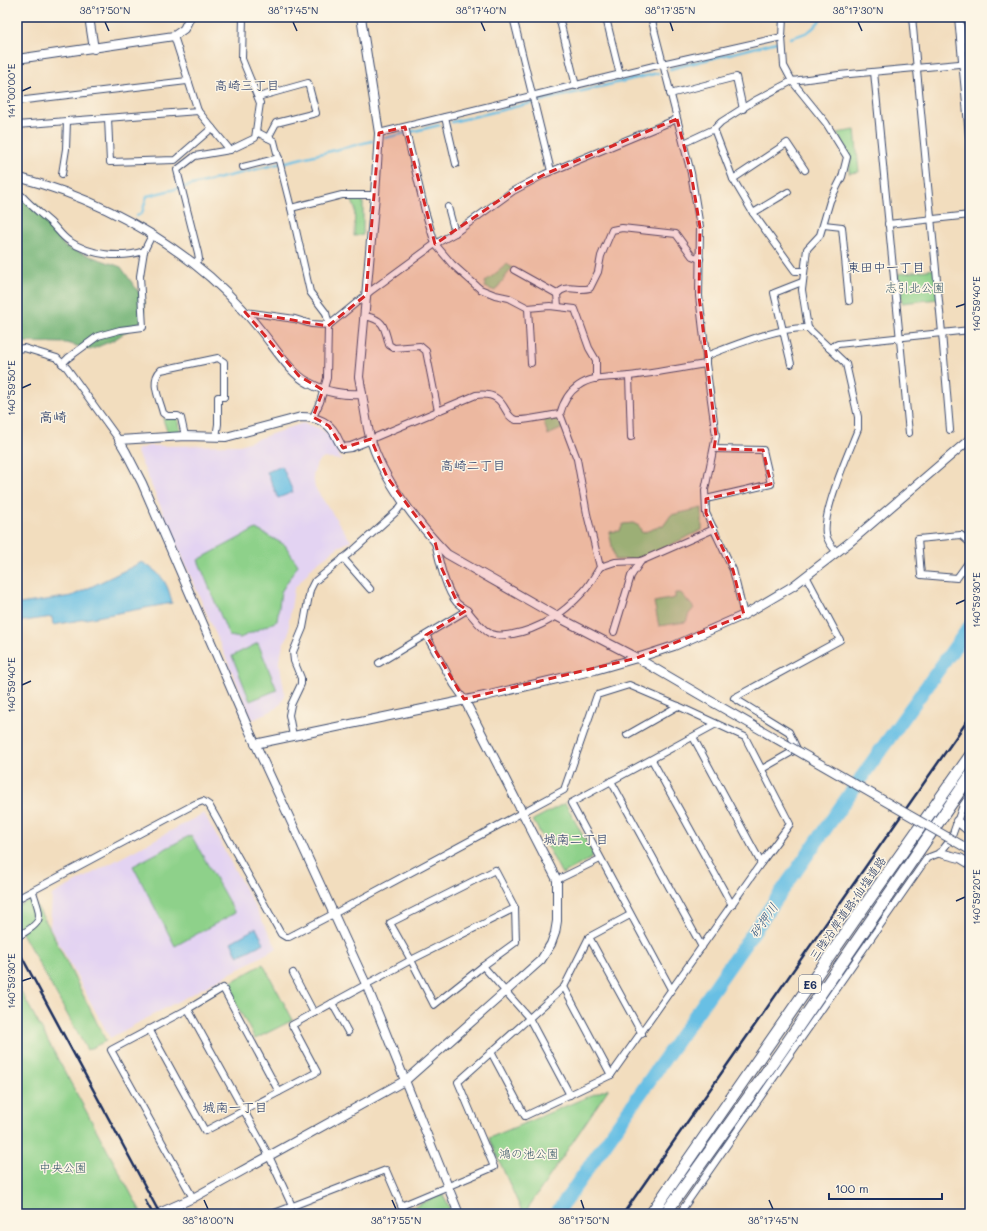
<svg xmlns="http://www.w3.org/2000/svg" width="987" height="1231" font-family="Mali,'Klee One',sans-serif">
  <rect width="100%" height="100%" fill="#fcf5e5"/>
  <filter id="ink" filterUnits="userSpaceOnUse"><feTurbulence type="fractalNoise" baseFrequency=".025" numOctaves="2"/><feDisplacementMap in="SourceGraphic" scale="8" xChannelSelector="R" yChannelSelector="G"/><feConvolveMatrix kernelMatrix="1 2 1 2 8 2 1 2 1" color-interpolation-filters="sRGB"/></filter>
  <filter id="wash" filterUnits="userSpaceOnUse"><feTurbulence type="fractalNoise" baseFrequency=".012" numOctaves="4" result="noise"/><feDisplacementMap in="SourceGraphic" scale="16" xChannelSelector="R" yChannelSelector="G"/><feGaussianBlur stdDeviation="0.9" result="paint"/><feColorMatrix in="noise" values="0 0 0 0 0 0 0 0 0 0 0 0 0 0 0 0 0 1.4 0 .05"/><feComposite in="paint" operator="in"/></filter>
  <g filter="url(#wash)">
    <rect width="100%" height="100%" fill="#f2ddbe"/>
    <g fill="#e3d3f2">
      <polygon points="303,423 319,428 331,436 341,460 324,458 317,463 313,475 315,488 351,541 338,547 314,565 294,589 289,620 289,631 287,638 283,644 281,654 279,660 285,695 281,704 273,710 253,720 136,450 149,446 240,445"/>
      <polygon points="204,813 277,948 110,1038 50,927 52,895"/>
    </g>
    <g fill="#8ed18a" stroke="#548074">
      <polygon points="855,130 859,172 849,173 851,157 837,133"/>
      <polygon points="359,198 363,202 363,235 354,236 355,208 351,199"/>
      <polygon points="507,264 512,268 495,291 485,287 485,282"/>
      <polygon points="935,269 938,299 902,303 898,274"/>
      <polygon points="558,417 563,428 548,435 543,419"/>
      <polygon points="176,418 179,422 181,433 168,434 163,419"/>
      <polygon points="702,508 702,530 640,559 615,560 609,532 620,531 623,524 633,523 639,526 642,533 664,525 671,515"/>
      <polygon points="256,529 285,545 298,565 281,592 277,621 240,638 229,636 198,560"/>
      <polygon points="675,593 681,593 694,608 689,614 686,622 659,626 654,602 675,598"/>
      <polygon points="258,643 277,690 250,701 232,656"/>
      <polygon points="565,803 593,854 592,858 562,874 533,820"/>
      <polygon points="191,835 235,913 175,946 133,866"/>
      <polygon points="32,899 48,925 106,1041 87,1050 17,924 17,906"/>
      <polygon points="263,964 293,1020 255,1039 226,985"/>
      <polygon points="17,984 141,1212 137,1214 17,1214"/>
      <polygon points="609,1088 524,1214 523,1214 489,1138"/>
      <polygon points="443,1194 452,1214 412,1214 413,1207"/>
    </g>
    <polygon fill="#72b376" stroke="#46716a" points="17,200 37,204 65,247 121,267 145,301 143,320 114,340 90,350 67,343 17,342"/>
    <g fill="#67bfe4" stroke="#4177a1">
      <polygon points="282,466 293,492 278,498 267,472"/>
      <path d="M142,562C161,574 167,580 172,603L53,625L52,617L17,622V603L20,604L72,596Z"/>
      <polygon points="256,928 264,943 238,956 231,942"/>
    </g>
    <g fill="none" stroke-linecap="round" stroke-linejoin="round">
      <g stroke="#67bfe4" stroke-width="2.5">
        <path d="M790,38C806,34 813,31 822,17"/>
        <polyline points="670,69 777,42"/>
        <polyline points="452,122 658,73"/>
        <polyline points="385,138 440,125"/>
        <polyline points="137,216 142,213 147,196 372,141"/>
      </g>
      <polyline stroke="#67bfe4" stroke-width="14" points="556,1214 875,758 970,626"/>
    </g>
  </g>
  <g filter="url(#ink)">
    <g fill="none" stroke-linecap="round" stroke-linejoin="round">
      <defs>
        <g id="street">
          <polyline points="513,17 551,171"/>
          <polyline points="559,17 576,86"/>
          <polyline points="598,17 606,18 626,17"/>
          <polyline points="651,17 691,173 700,227 699,296 706,356 706,364 716,436 705,490 706,513 733,570 744,615"/>
          <polyline points="783,17 782,37 784,66 792,81 826,123 847,157 842,177 830,201 820,235 807,249 802,290 808,328"/>
          <polyline points="912,17 942,333 950,430"/>
          <polyline points="606,18 620,75"/>
          <polyline points="174,36 198,111 230,150 255,138 260,103 242,59 243,17"/>
          <polyline points="874,72 909,433"/>
          <polyline points="670,94 736,77 743,109"/>
          <polyline points="258,97 308,83 316,113 276,123 268,138"/>
          <polyline points="17,101 187,81"/>
          <polyline points="445,117 456,164"/>
          <polyline points="108,118 110,162 175,160 212,128"/>
          <polyline points="17,125 67,121"/>
          <polyline points="405,127 425,211 435,244 452,264 480,289 495,295 509,298 528,308 550,306 575,309 589,348 596,360 596,379"/>
          <polyline points="714,129 733,179 753,213 795,271 804,271"/>
          <polyline points="379,133 662,64 782,37"/>
          <polyline points="684,143 714,129 721,122 754,101 792,81 839,75 970,63"/>
          <polyline points="243,167 279,158"/>
          <polyline points="62,174 66,149 67,121 198,111"/>
          <polyline points="733,179 787,143 805,170"/>
          <path d="M17,195L22,196C30,205 40,213 49,221C56,227 62,237 69,241C90,255 120,259 144,251"/>
          <polyline points="448,207 455,233"/>
          <polyline points="291,208 342,195 375,195"/>
          <polyline points="753,213 788,192"/>
          <polyline points="888,224 970,215"/>
          <polyline points="824,225 842,227 849,301"/>
          <polyline points="194,263 199,259 198,253 177,170 195,156 230,150"/>
          <polyline points="514,270 557,294 558,306"/>
          <path d="M557,294C567,283 577,292 590,288L598,272L601,256L612,230L622,228L676,234L692,256L700,259"/>
          <polyline points="528,308 531,363"/>
          <polyline points="245,312 295,319 311,324 329,325 326,313 310,292 291,208 274,141 257,132"/>
          <path d="M365,316C385,320 384,327 389,345L394,348L420,346L426,351L438,411"/>
          <polyline points="829,348 838,344 970,330"/>
          <polyline points="17,349 24,348 57,358 67,368 119,440"/>
          <path d="M706,356C735,345 777,327 808,328L846,364L858,417V429C849,452 822,512 826,534C827,541 832,547 837,552"/>
          <polyline points="62,364 68,358 98,336 120,330 143,327 140,276 144,251 152,235"/>
          <polyline points="791,364 774,293 802,282"/>
          <polyline points="629,376 631,437"/>
          <polyline points="313,417 320,402 327,378 328,326 372,290 435,244 455,233 513,191 545,174 677,119"/>
          <path d="M185,436L181,418L178,416H167L163,413C160,400 149,381 161,370L218,358L224,362V397H218V424L216,437"/>
          <path d="M371,439L476,395C508,391 502,417 516,420C525,421 550,415 560,414C563,403 569,392 578,386C593,375 612,378 629,376C655,373 680,368 706,364"/>
          <polyline points="706,499 771,484 763,450 714,449"/>
          <polyline points="970,543 961,535 918,539 921,575 957,578 970,560"/>
          <polyline points="343,558 370,589"/>
          <polyline points="600,567 615,562 641,561 714,529"/>
          <path d="M467,610C474,618 482,630 491,634C499,637 505,635 513,634C540,629 564,613 583,592C590,585 595,575 600,567L587,514L577,459L560,414"/>
          <polyline points="614,632 631,576 641,561"/>
          <polyline points="426,635 454,685 464,699"/>
          <path d="M379,663L467,610C464,608 460,606 457,603C445,590 439,559 435,542"/>
          <polyline points="627,735 678,706"/>
          <polyline points="293,736 289,715 291,705 301,684 301,678 294,661 293,652 303,628 310,590 314,582 356,548 397,511 404,502"/>
          <polyline points="693,737 761,863"/>
          <polyline points="652,760 732,905"/>
          <polyline points="762,769 797,749 789,732 734,698 840,640 806,576"/>
          <polyline points="611,781 702,947"/>
          <polygon points="495,870 515,908 516,942 483,966 434,1005 411,960 390,923"/>
          <polyline points="557,880 600,859"/>
          <polyline points="17,899 195,804 203,801 209,805 281,934 286,937 289,937 339,911 564,790 597,695 629,685 678,706 745,737 790,824 761,863 611,1075 525,1116 491,1052"/>
          <path d="M17,937C44,921 42,920 33,892"/>
          <polyline points="589,937 642,1034"/>
          <polyline points="483,966 529,1018 570,1095"/>
          <polyline points="293,973 314,1013"/>
          <polyline points="564,987 611,1075"/>
          <polyline points="671,989 571,803 716,724"/>
          <polyline points="332,1003 348,1032"/>
          <polyline points="188,1009 269,1156 292,1206"/>
          <polyline points="149,1029 205,1131 317,1072 292,1025 411,960 515,908"/>
          <polyline points="193,1198 111,1050 188,1009 223,988 279,1092"/>
          <polyline points="401,1206 494,1167 458,1082 564,987 589,937 630,915"/>
          <polyline points="272,1214 386,1170 405,1214"/>
          <polyline points="679,1214 927,858 940,853 951,839 963,805 970,795"/>
        </g>
        <g id="secondary">
          <polyline points="89,17 94,49"/>
          <path d="M361,17L379,133L375,195L359,377C363,397 365,417 370,437C382,479 417,523 447,554L556,616L637,658L714,703"/>
          <polyline points="959,17 970,136"/>
          <polyline points="17,59 174,36 184,29 190,17"/>
          <path d="M17,177C82,194 140,222 193,263C219,283 242,307 262,332C276,349 290,373 309,383C327,393 343,395 362,394"/>
          <path d="M371,439L351,447L343,448C339,444 338,439 335,434C328,421 315,417 301,417L226,437L185,436L119,440L126,452L142,483L249,730L366,984L459,1214"/>
          <polyline points="255,744 485,696 595,670 637,658 674,646 744,615 793,586 850,542 970,439"/>
          <polyline points="957,821 970,832"/>
          <polyline points="940,853 960,858 970,864"/>
          <polyline points="157,1214 193,1198 406,1080 541,960 551,944 555,933 557,921 557,880 464,699"/>
        </g>
        <g id="highway">
          <polyline points="651,1214 863,908 970,756"/>
          <polyline points="665,1214 780,1053 970,776"/>
        </g>
      </defs>
      <use href="#street" stroke="#3b496c" stroke-width="8"/>
      <use href="#secondary" stroke="#3b496c" stroke-width="10"/>
      <use href="#highway" stroke="#3b496c" stroke-width="13"/>
      <use href="#street" stroke="#fff" stroke-width="6"/>
      <use href="#secondary" stroke="#fff" stroke-width="8"/>
      <use href="#highway" stroke="#fff" stroke-width="11"/>
      <g stroke="#1b2f5e" stroke-width="2.5">
        <polyline points="17,948 160,1214"/>
        <polyline points="145,1200 153,1214"/>
        <polyline points="623,1214 970,717"/>
      </g>
      <defs>
        <polyline id="secondary-bridge" points="714,703 970,850"/>
      </defs>
      <use href="#secondary-bridge" stroke="#3b496c" stroke-width="10" stroke-linecap="butt"/>
      <use href="#secondary-bridge" stroke="#fff" stroke-width="8"/>
    </g>
  </g>
  <path fill="#d62828" fill-opacity="0.2" stroke="#d62828" stroke-width="3" stroke-dasharray="8 5" stroke-linejoin="round" d="M677,119L691,173L700,227L699,296L716,436L714,449L763,450L771,484L706,499V513L733,570L744,615L637,658L464,699L426,635L467,610L458,604L442,569L435,542L387,477L371,439L343,448L329,426L313,417L323,390L299,376L245,312L328,326L366,295L379,133L405,127L435,244L513,191L545,174Z"/>
  <path fill="none" stroke="#1b2f5e" stroke-width="1.5" d="M105,22L109,31M293,22L297,31M481,22L485,31M670,22L673,31M858,22L862,31M22,91L31,87M956,307L965,304M22,388L31,384M956,604L965,600M22,685L31,681M956,901L965,897M22,981L31,978M204,1200L208,1209M392,1200L396,1209M581,1200L584,1209M769,1200L773,1209"/>
  <g text-anchor="middle" dominant-baseline="central" stroke-width="3" stroke-linejoin="round" paint-order="stroke">
    <rect fill="#fcf5e5" stroke="#5e6a86" stroke-width="1" x="799" y="975" width="22" height="18" rx="3"/>
    <g font-size="11" font-weight="bold" fill="#1b2f5e">
      <text x="810" y="984">E6</text>
    </g>
    <g font-size="12" fill="#385869" stroke="#fcf5e5">
      <text x="915" y="287">志引北公園</text>
      <text x="529" y="1153">鴻の池公園</text>
      <text x="63" y="1167">中央公園</text>
    </g>
    <g font-size="12" fill="#1b2f5e" stroke="#fcf5e5">
      <text transform="translate(847 908) rotate(-55)">三陸沿岸道路;仙塩道路</text>
    </g>
    <g font-size="13" fill="#1b2f5e" stroke="#fcf5e5">
      <text x="247" y="84">高崎三丁目</text>
      <text x="886" y="266">東田中一丁目</text>
      <text x="473" y="464">高崎二丁目</text>
      <text x="576" y="838">城南二丁目</text>
      <text x="235" y="1106">城南一丁目</text>
    </g>
    <g font-size="13" font-style="italic" fill="#325a86" stroke="#fcf5e5">
      <text transform="translate(763 920) rotate(-55)">砂押川</text>
    </g>
    <g font-size="14" fill="#1b2f5e" stroke="#fcf5e5">
      <text x="53" y="416">高崎</text>
    </g>
  </g>
  <rect width="987" height="1231" fill="none" stroke="#fcf5e5" stroke-width="44"/>
  <path d="M829 1193v6h113v-6" fill="none" stroke="#1b2f5e" stroke-width="2"/>
  <text x="835" y="1193" font-size="12" fill="#1b2f5e" stroke="#fcf5e5" stroke-width="3" paint-order="stroke">100 m</text>
  <rect x="22" y="22" width="943" height="1187" fill="none" stroke="#1b2f5e" stroke-width="1.5"/>
  <g font-size="10" text-anchor="middle" fill="#1b2f5e">
    <text x="105" y="14">38°17'50"N</text>
    <text x="293" y="14">38°17'45"N</text>
    <text x="481" y="14">38°17'40"N</text>
    <text x="670" y="14">38°17'35"N</text>
    <text x="858" y="14">38°17'30"N</text>
    <text transform="translate(11 91) rotate(-90)" y="4">141°00'00"E</text>
    <text transform="translate(976 304) rotate(-90)" y="4">140°59'40"E</text>
    <text transform="translate(11 388) rotate(-90)" y="4">140°59'50"E</text>
    <text transform="translate(976 600) rotate(-90)" y="4">140°59'30"E</text>
    <text transform="translate(11 685) rotate(-90)" y="4">140°59'40"E</text>
    <text transform="translate(976 897) rotate(-90)" y="4">140°59'20"E</text>
    <text transform="translate(11 981) rotate(-90)" y="4">140°59'30"E</text>
    <text x="208" y="1224">38°18'00"N</text>
    <text x="396" y="1224">38°17'55"N</text>
    <text x="584" y="1224">38°17'50"N</text>
    <text x="773" y="1224">38°17'45"N</text>
  </g>
</svg>
